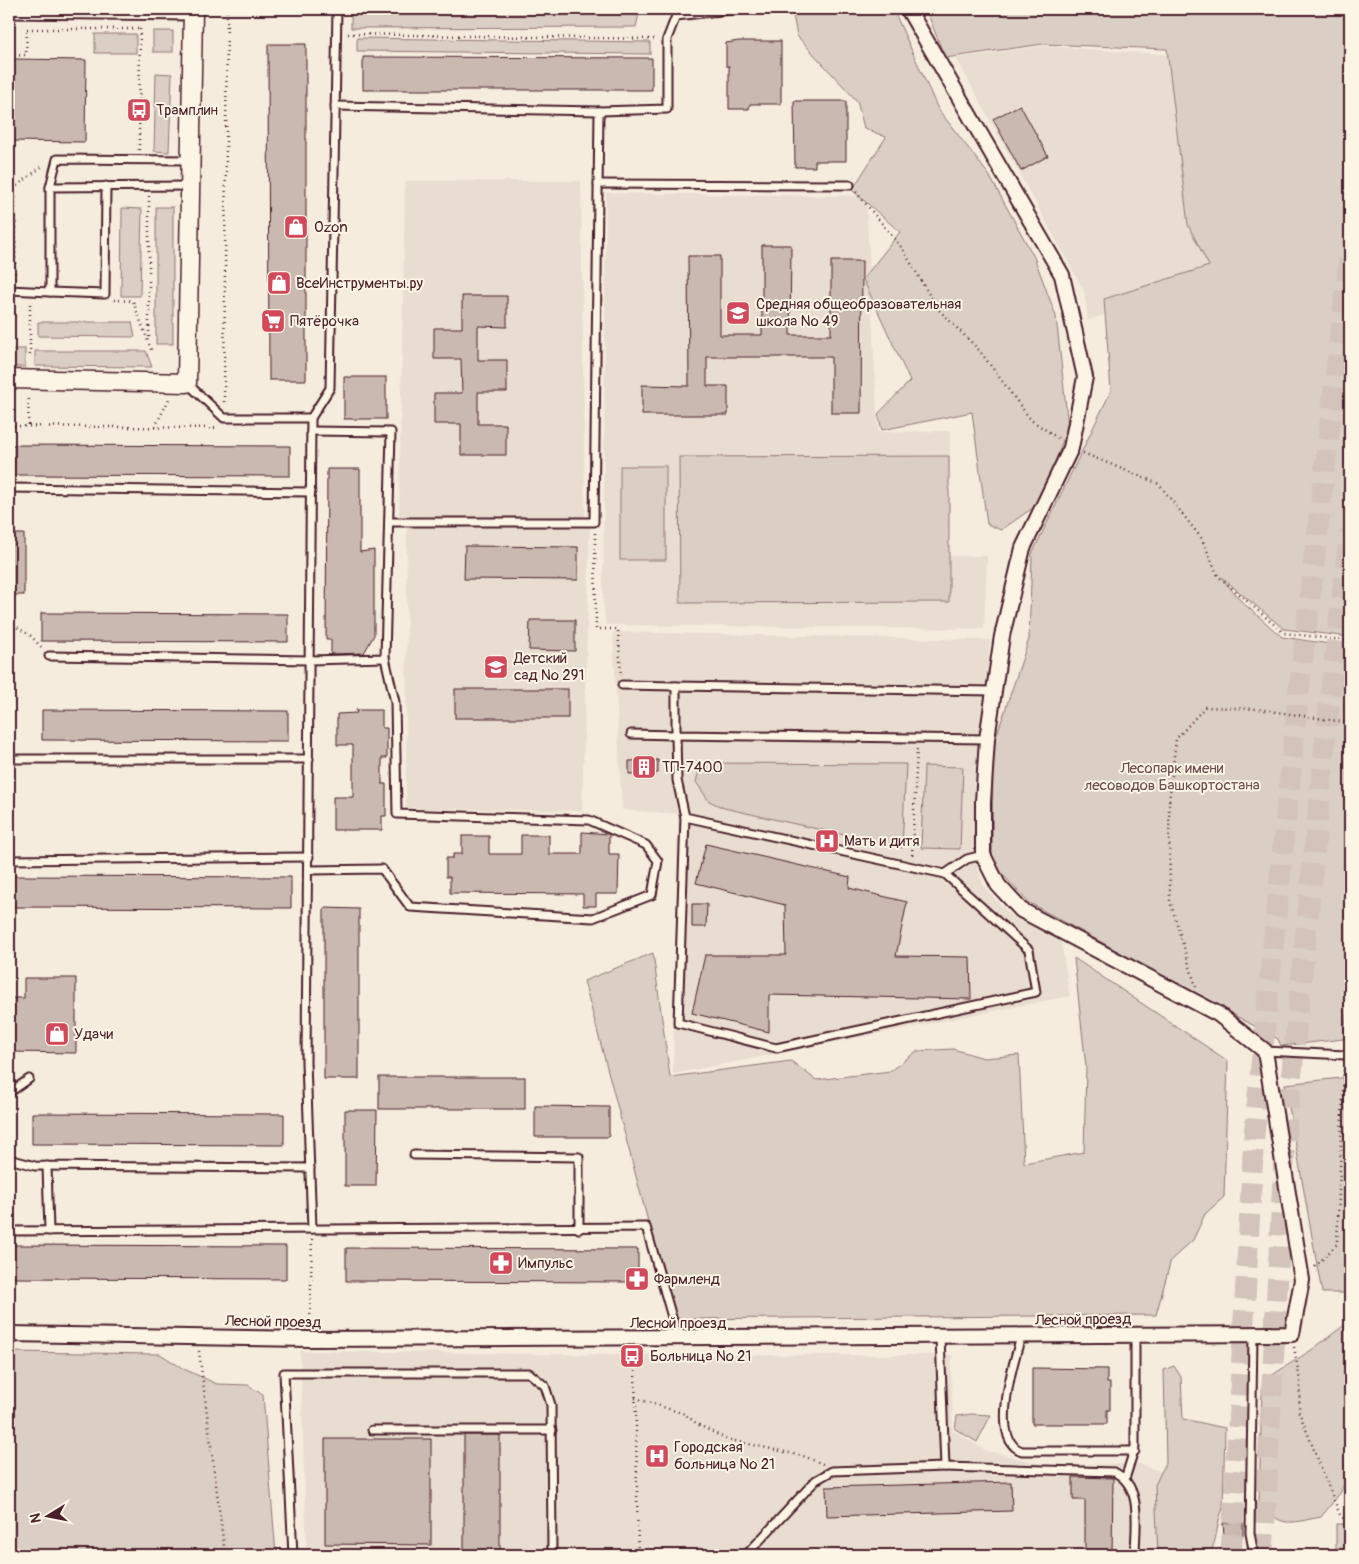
<svg xmlns="http://www.w3.org/2000/svg" width="1359" height="1564" font-family="Pangolin,sans-serif">
  <rect width="100%" height="100%" fill="#f5ecde"/>
  <filter id="ink" filterUnits="userSpaceOnUse"><feTurbulence type="fractalNoise" baseFrequency=".02" numOctaves="2"/><feDisplacementMap in="SourceGraphic" scale="10" xChannelSelector="R" yChannelSelector="G"/><feConvolveMatrix kernelMatrix="1 2 1 2 8 2 1 2 1" color-interpolation-filters="sRGB"/></filter>
  <g filter="url(#ink)">
    <g fill="#e8ddd0">
      <polygon points="1042,46 1176,55 1210,283 1088,320 1084,291 956,58"/>
      <polygon points="405,181 581,181 585,520 399,516"/>
      <polygon points="606,193 866,196 878,432 950,431 949,556 987,556 984,629 606,625 603,601"/>
      <polygon points="407,525 590,526 582,811 406,808"/>
      <polygon points="613,632 990,640 975,855 983,886 1009,914 1061,942 1070,996 673,1074 678,814 622,810"/>
      <polygon points="300,1351 635,1355 953,1355 951,1368 953,1431 985,1450 1045,1465 1139,1464 1173,1476 1176,1555 307,1555"/>
    </g>
    <g fill="#dbcec4" stroke="#927678">
      <polygon points="351,9 640,9 636,27 351,28"/>
      <polygon points="792,9 893,9 938,109 989,175 1034,257 1056,316 1068,426 1040,503 1001,530 987,524 972,412 882,430 878,414 910,381 863,279 900,232 852,190 886,137 864,128 857,101 797,36"/>
      <polygon points="926,9 1350,9 1350,637 1284,629 1221,577 1242,602 1282,637 1350,647 1350,1004 1346,1015 1344,1039 1281,1046 1278,1039 1028,902 992,863 993,746 1029,639 1032,554 1111,391 1104,299 1209,266 1188,225 1167,49 1043,44 945,58"/>
      <rect x="153" y="31" width="20" height="21"/>
      <rect x="95" y="34" width="41" height="19"/>
      <polygon points="357,38 650,42 650,54 357,51"/>
      <polygon points="156,73 172,74 169,152 154,151"/>
      <rect x="156" y="207" width="17" height="137"/>
      <polygon points="122,208 142,209 140,296 121,296"/>
      <polygon points="38,322 132,322 135,337 38,336"/>
      <rect x="9" y="349" width="16" height="18"/>
      <polygon points="35,351 146,351 152,367 35,366"/>
      <polygon points="949,456 949,602 680,603 679,457"/>
      <rect x="620" y="466" width="46" height="94"/>
      <polygon points="701,763 906,764 902,848 724,808 709,801 696,782"/>
      <polygon points="924,766 963,767 960,849 921,848"/>
      <polygon points="653,953 670,1077 791,1061 816,1080 890,1071 917,1051 953,1049 984,1058 1019,1055 1024,1163 1084,1152 1086,1067 1074,958 1228,1061 1224,1197 1205,1214 1193,1240 1171,1260 1156,1315 674,1319 584,981"/>
      <polygon points="1350,1077 1350,1293 1322,1293 1285,1084"/>
      <path d="M1346,1324L1347,1475L1341,1492L1321,1517C1288,1523 1282,1529 1259,1502L1262,1390L1266,1379L1310,1351Z"/>
      <polygon points="9,1352 160,1354 184,1369 217,1384 248,1385 263,1395 276,1555 9,1555"/>
      <path d="M1174,1366L1181,1377L1183,1419L1225,1428L1223,1508C1216,1524 1218,1540 1209,1555H1158L1155,1485L1166,1462L1164,1370Z"/>
      <polygon points="971,1414 991,1415 977,1442 955,1429 957,1416"/>
      <rect x="1336" y="1524" width="14" height="31"/>
    </g>
    <g fill="#cab9b1" stroke="#4a1f2b">
      <polygon points="739,41 781,41 781,104 750,104 749,109 729,109 729,66 726,66 726,43"/>
      <polygon points="268,44 306,44 306,380 269,380"/>
      <polygon points="363,57 652,58 652,90 363,90"/>
      <polygon points="12,59 86,60 85,142 9,141 9,73 12,73"/>
      <polygon points="794,101 846,101 846,161 815,161 815,167 795,167"/>
      <polygon points="1020,105 1048,156 1021,171 993,119"/>
      <polygon points="762,245 791,245 790,335 831,335 831,261 862,261 861,413 831,413 831,357 707,357 707,386 728,386 728,415 642,415 642,385 689,386 688,256 720,256 720,335 762,335"/>
      <polygon points="462,296 507,296 507,327 478,326 478,360 507,360 507,392 478,392 478,424 506,424 506,455 461,455 461,424 434,424 434,393 462,393 461,359 434,359 434,328 462,328"/>
      <rect x="344" y="377" width="42" height="42"/>
      <polygon points="9,445 290,446 290,476 9,475"/>
      <polygon points="327,469 360,469 360,552 374,550 374,635 364,653 331,654 331,640 326,640"/>
      <rect x="9" y="534" width="15" height="61"/>
      <polygon points="465,546 578,547 578,580 464,579"/>
      <polygon points="41,613 288,614 288,642 41,641"/>
      <polygon points="530,620 575,620 575,651 529,650"/>
      <rect x="455" y="689" width="113" height="29"/>
      <polygon points="42,710 288,711 288,741 42,740"/>
      <polygon points="356,710 382,710 382,728 387,728 387,758 382,758 382,784 386,784 386,816 382,816 382,830 333,830 333,797 353,797 353,745 337,745 337,714 357,713"/>
      <polygon points="658,760 658,773 629,774 629,761"/>
      <polygon points="582,832 609,834 609,854 619,854 618,894 596,894 596,906 583,906 583,894 450,893 450,877 446,877 446,858 453,858 453,854 462,854 462,836 489,836 489,854 521,854 521,835 549,835 549,854 582,854"/>
      <polygon points="706,844 850,877 849,888 907,902 896,956 970,957 971,999 769,995 769,1032 692,1013 705,955 786,955 785,905 696,883"/>
      <polygon points="9,876 291,877 291,908 9,907"/>
      <polygon points="692,904 707,904 706,927 692,927"/>
      <polygon points="324,908 359,909 359,1079 324,1079"/>
      <polygon points="24,978 76,978 76,1053 9,1052 9,998 24,998"/>
      <rect x="379" y="1077" width="146" height="32"/>
      <polygon points="535,1106 609,1107 609,1137 535,1137"/>
      <polygon points="345,1110 377,1110 376,1186 345,1186"/>
      <polygon points="32,1113 284,1114 284,1145 32,1144"/>
      <polygon points="9,1245 286,1246 286,1279 9,1278"/>
      <polygon points="346,1248 638,1249 638,1282 346,1281"/>
      <polygon points="1032,1368 1107,1369 1107,1383 1110,1383 1110,1410 1107,1410 1107,1424 1032,1424"/>
      <rect x="464" y="1435" width="36" height="120"/>
      <polygon points="325,1439 431,1439 431,1545 325,1544"/>
      <polygon points="1073,1477 1113,1478 1112,1555 1085,1555 1085,1500 1073,1500"/>
      <polygon points="1011,1482 1012,1511 827,1516 826,1487"/>
      <polygon points="1243,1522 1243,1536 1224,1536 1223,1523"/>
    </g>
    <g fill="none" stroke-linecap="round" stroke-linejoin="round">
      <g stroke="#d3c3ba" stroke-width="21" stroke-dasharray="21 11" stroke-linecap="butt">
        <polyline points="1231,1555 1254,1136 1297,707 1350,252"/>
        <polyline points="1263,1555 1285,1140 1328,715 1350,531"/>
      </g>
      <defs>
        <g id="service">
          <polyline points="9,14 193,16"/>
          <polyline points="676,16 739,9"/>
          <polyline points="335,106 599,111 667,109 667,39 676,16 676,9"/>
          <polyline points="598,184 850,185"/>
          <polyline points="50,187 190,186"/>
          <polyline points="9,290 50,292 50,187 57,159 190,160"/>
          <polyline points="50,292 105,294 106,186"/>
          <polyline points="187,383 224,418 311,418 306,1062 312,1229"/>
          <polyline points="311,418 330,388 337,9"/>
          <polyline points="9,488 311,492"/>
          <polyline points="389,522 594,522 599,111"/>
          <polyline points="49,656 310,660 385,658 391,432 311,431"/>
          <polyline points="622,685 676,686"/>
          <polyline points="631,734 676,735 677,780 685,817 945,874 967,859 983,855"/>
          <polyline points="987,739 676,735 676,686 994,691"/>
          <polyline points="9,759 309,759"/>
          <polyline points="685,817 678,1023 776,1048 1036,992 1029,950 945,874"/>
          <polyline points="9,860 309,857"/>
          <polyline points="309,870 382,869 410,907 593,918 652,895 658,861 646,845 589,820 397,814 395,702 385,658"/>
          <polyline points="1265,1051 1345,1055"/>
          <polyline points="9,1093 29,1079"/>
          <polyline points="414,1155 579,1157 579,1229"/>
          <polyline points="9,1159 35,1166 310,1168"/>
          <polyline points="47,1166 49,1231"/>
          <polyline points="9,1231 646,1227 678,1338"/>
          <polyline points="1253,1335 1250,1533 1254,1555"/>
          <path d="M1021,1337C1014,1360 989,1441 1022,1451H1135"/>
          <polyline points="372,1430 552,1430"/>
          <path d="M945,1467L1114,1472C1144,1486 1135,1528 1135,1555"/>
          <polyline points="1125,1479 1135,1447 1135,1336"/>
          <polyline points="293,1555 284,1373 529,1373 545,1386 551,1405 552,1555"/>
          <polyline points="746,1555 816,1480 832,1471 945,1467 940,1337"/>
        </g>
        <polyline id="minor" points="9,1334 309,1339 1292,1334 1302,1280 1265,1051 1218,1014 1021,910 998,885 983,855 983,802 987,739 1002,636 1023,548 1071,448 1085,377 1062,275 908,9"/>
        <polyline id="tertiary" points="9,379 187,383 193,9"/>
      </defs>
      <use href="#service" stroke="#4a1f2b" stroke-width="11"/>
      <use href="#minor" stroke="#4a1f2b" stroke-width="18"/>
      <use href="#tertiary" stroke="#4a1f2b" stroke-width="21"/>
      <g stroke="#4a1f2b" stroke-width="2.5" stroke-dasharray="1 4" stroke-linecap="butt">
        <polyline points="27,29 140,29"/>
        <polyline points="348,34 658,39"/>
        <polyline points="9,56 26,55 27,29"/>
        <polyline points="139,150 140,25"/>
        <polyline points="9,192 44,165"/>
        <polyline points="9,192 16,195 15,281"/>
        <polyline points="856,192 902,248 937,308 979,350 1031,420 1059,439"/>
        <polyline points="149,196 149,340"/>
        <polyline points="114,300 133,301 152,352"/>
        <polyline points="30,355 30,301"/>
        <polyline points="224,402 227,9"/>
        <polyline points="28,425 29,396"/>
        <polyline points="9,426 217,428"/>
        <polyline points="155,427 169,399"/>
        <polyline points="1083,453 1159,484 1202,539 1218,576 1284,633 1350,641"/>
        <polyline points="595,533 596,629 618,629 621,676"/>
        <polyline points="9,622 31,636 43,649"/>
        <polyline points="912,855 917,748"/>
        <polyline points="1196,987 1170,901 1169,802 1176,739 1205,707 1258,709 1350,723"/>
        <polyline points="1346,1046 1350,1015"/>
        <polyline points="1315,1267 1337,1244 1344,1066"/>
        <polyline points="310,1325 312,1239"/>
        <polyline points="1294,1347 1300,1381 1299,1412 1340,1515 1350,1525"/>
        <polyline points="199,1351 225,1555"/>
        <polyline points="635,1366 638,1555"/>
        <polyline points="635,1398 685,1414 697,1424 726,1439 803,1456 823,1464"/>
      </g>
      <use href="#service" stroke="#fcf5e5" stroke-width="7"/>
      <use href="#minor" stroke="#fcf5e5" stroke-width="14"/>
      <use href="#tertiary" stroke="#fcf5e5" stroke-width="18"/>
    </g>
  </g>
  <defs>
    <symbol id="bus-square" viewBox="-11 -11 22 22"><rect x="-9" y="-9" width="18" height="18" rx="4" fill="#d1495b" stroke="#fcf5e5"/><path d="M-5-6H5V4H4V6H2V4H-2V6H-4V4H-5ZM-3.5-4V0h7V-4ZM-3.5 1.2v1.5H-2V1.2ZM2 1.2v1.5H3.5V1.2Z" fill="#fff"/></symbol>
    <symbol id="shop-square" viewBox="-11 -11 22 22"><rect x="-9" y="-9" width="18" height="18" rx="4" fill="#d1495b" stroke="#fcf5e5"/><path d="M-5-2.5h2.3a2.7 3.5 0 0 1 5.4 0H5L5.5 6h-11ZM-1.5-2.5h3a1.5 2.3 0 0 0-3 0Z" fill="#fff"/></symbol>
    <symbol id="school-square" viewBox="-11 -11 22 22"><rect x="-9" y="-9" width="18" height="18" rx="4" fill="#d1495b" stroke="#fcf5e5"/><path d="M0-5L7-2L0 1L-7-2ZM-4 1L0 2.5L4 1V4Q0 6-4 4Z" fill="#fff"/></symbol>
    <symbol id="supermarket-square" viewBox="-11 -11 22 22"><rect x="-9" y="-9" width="18" height="18" rx="4" fill="#d1495b" stroke="#fcf5e5"/><path d="M-6-5.5h2.5l.6 2H6L4.5 2H-2.5L-4.4-4H-6ZM-1.5 3.2a1.3 1.3 0 1 0 .1 0ZM3 3.2a1.3 1.3 0 1 0 .1 0Z" fill="#fff"/></symbol>
    <symbol id="building-square" viewBox="-11 -11 22 22"><rect x="-9" y="-9" width="18" height="18" rx="4" fill="#d1495b" stroke="#fcf5e5"/><path d="M-4-6H4V6H1V3H-1V6H-4ZM-2.5-4.3h1.7v1.8h-1.7ZM.8-4.3h1.7v1.8H.8ZM-2.5-1h1.7V.8h-1.7ZM.8-1h1.7V.8H.8Z" fill="#fff"/></symbol>
    <symbol id="hospital-square" viewBox="-11 -11 22 22"><rect x="-9" y="-9" width="18" height="18" rx="4" fill="#d1495b" stroke="#fcf5e5"/><path d="M-5-5h3v3.5h4V-5h3V5h-3V1.5h-4V5h-3Z" fill="#fff"/></symbol>
    <symbol id="pharmacy-square" viewBox="-11 -11 22 22"><rect x="-9" y="-9" width="18" height="18" rx="4" fill="#d1495b" stroke="#fcf5e5"/><path d="M-2-6h4v4h4v4h-4v4h-4v-4h-4v-4h4Z" fill="#fff"/></symbol>
  </defs>
  <g fill-rule="evenodd">
    <use href="#bus-square" x="125" y="96" width="28" height="28"/>
    <use href="#shop-square" x="282" y="213" width="28" height="28"/>
    <use href="#shop-square" x="265" y="269" width="28" height="28"/>
    <use href="#school-square" x="724" y="299" width="28" height="28"/>
    <use href="#supermarket-square" x="259" y="307" width="28" height="28"/>
    <use href="#school-square" x="482" y="653" width="28" height="28"/>
    <use href="#building-square" x="630" y="753" width="28" height="28"/>
    <use href="#hospital-square" x="813" y="827" width="28" height="28"/>
    <use href="#shop-square" x="43" y="1020" width="28" height="28"/>
    <use href="#pharmacy-square" x="487" y="1249" width="28" height="28"/>
    <use href="#pharmacy-square" x="623" y="1265" width="28" height="28"/>
    <use href="#bus-square" x="618" y="1342" width="28" height="28"/>
    <use href="#hospital-square" x="643" y="1442" width="28" height="28"/>
  </g>
  <g text-anchor="middle" dominant-baseline="central" stroke-width="4" stroke-linejoin="round" paint-order="stroke">
    <g font-size="15" fill="#4a1f2b" stroke="#fcf5e5" text-anchor="start">
      <text x="156" y="110">Трамплин</text>
      <text x="314" y="227">Ozon</text>
      <text x="296" y="283">ВсеИнструменты.ру</text>
      <text x="756" y="304">Средняя общеобразовательная<tspan x="756" dy="17">школа № 49</tspan></text>
      <text x="290" y="321">Пятёрочка</text>
      <text x="514" y="658">Детский<tspan x="514" dy="17">сад № 291</tspan></text>
      <text x="662" y="767">ТП-7400</text>
      <text x="844" y="841">Мать и дитя</text>
      <text x="74" y="1034">Удачи</text>
      <text x="518" y="1263">Импульс</text>
      <text x="654" y="1279">Фармленд</text>
      <text x="650" y="1356">Больница № 21</text>
      <text x="674" y="1447">Городская<tspan x="674" dy="17">больница № 21</tspan></text>
    </g>
    <g font-size="15" fill="#6e4b51" stroke="#fcf5e5">
      <text x="1172" y="768">Лесопарк имени<tspan x="1172" dy="17">лесоводов Башкортостана</tspan></text>
    </g>
    <g font-size="15" fill="#4a1f2b" stroke="#fcf5e5">
      <text transform="translate(1083 1320) rotate(-1)">Лесной проезд</text>
      <text transform="translate(273 1322) rotate(1)">Лесной проезд</text>
      <text x="678" y="1323">Лесной проезд</text>
    </g>
  </g>
  <rect width="1359" height="1564" fill="none" stroke="#fcf5e5" stroke-width="30"/>
  <rect x="15" y="15" width="1329" height="1534" fill="none" stroke="#4a1f2b" stroke-width="2" filter="url(#ink)"/>
  <g transform="translate(48 1516) rotate(260)" stroke="#fcf5e5" stroke-width="4" paint-order="stroke">
  <path d="M0-4L9 19L0 12L-9 19Z" fill="#4a1f2b"/>
  <text y="-8" font-size="14" font-weight="bold" text-anchor="middle" fill="#4a1f2b">N</text>
  </g>
</svg>
